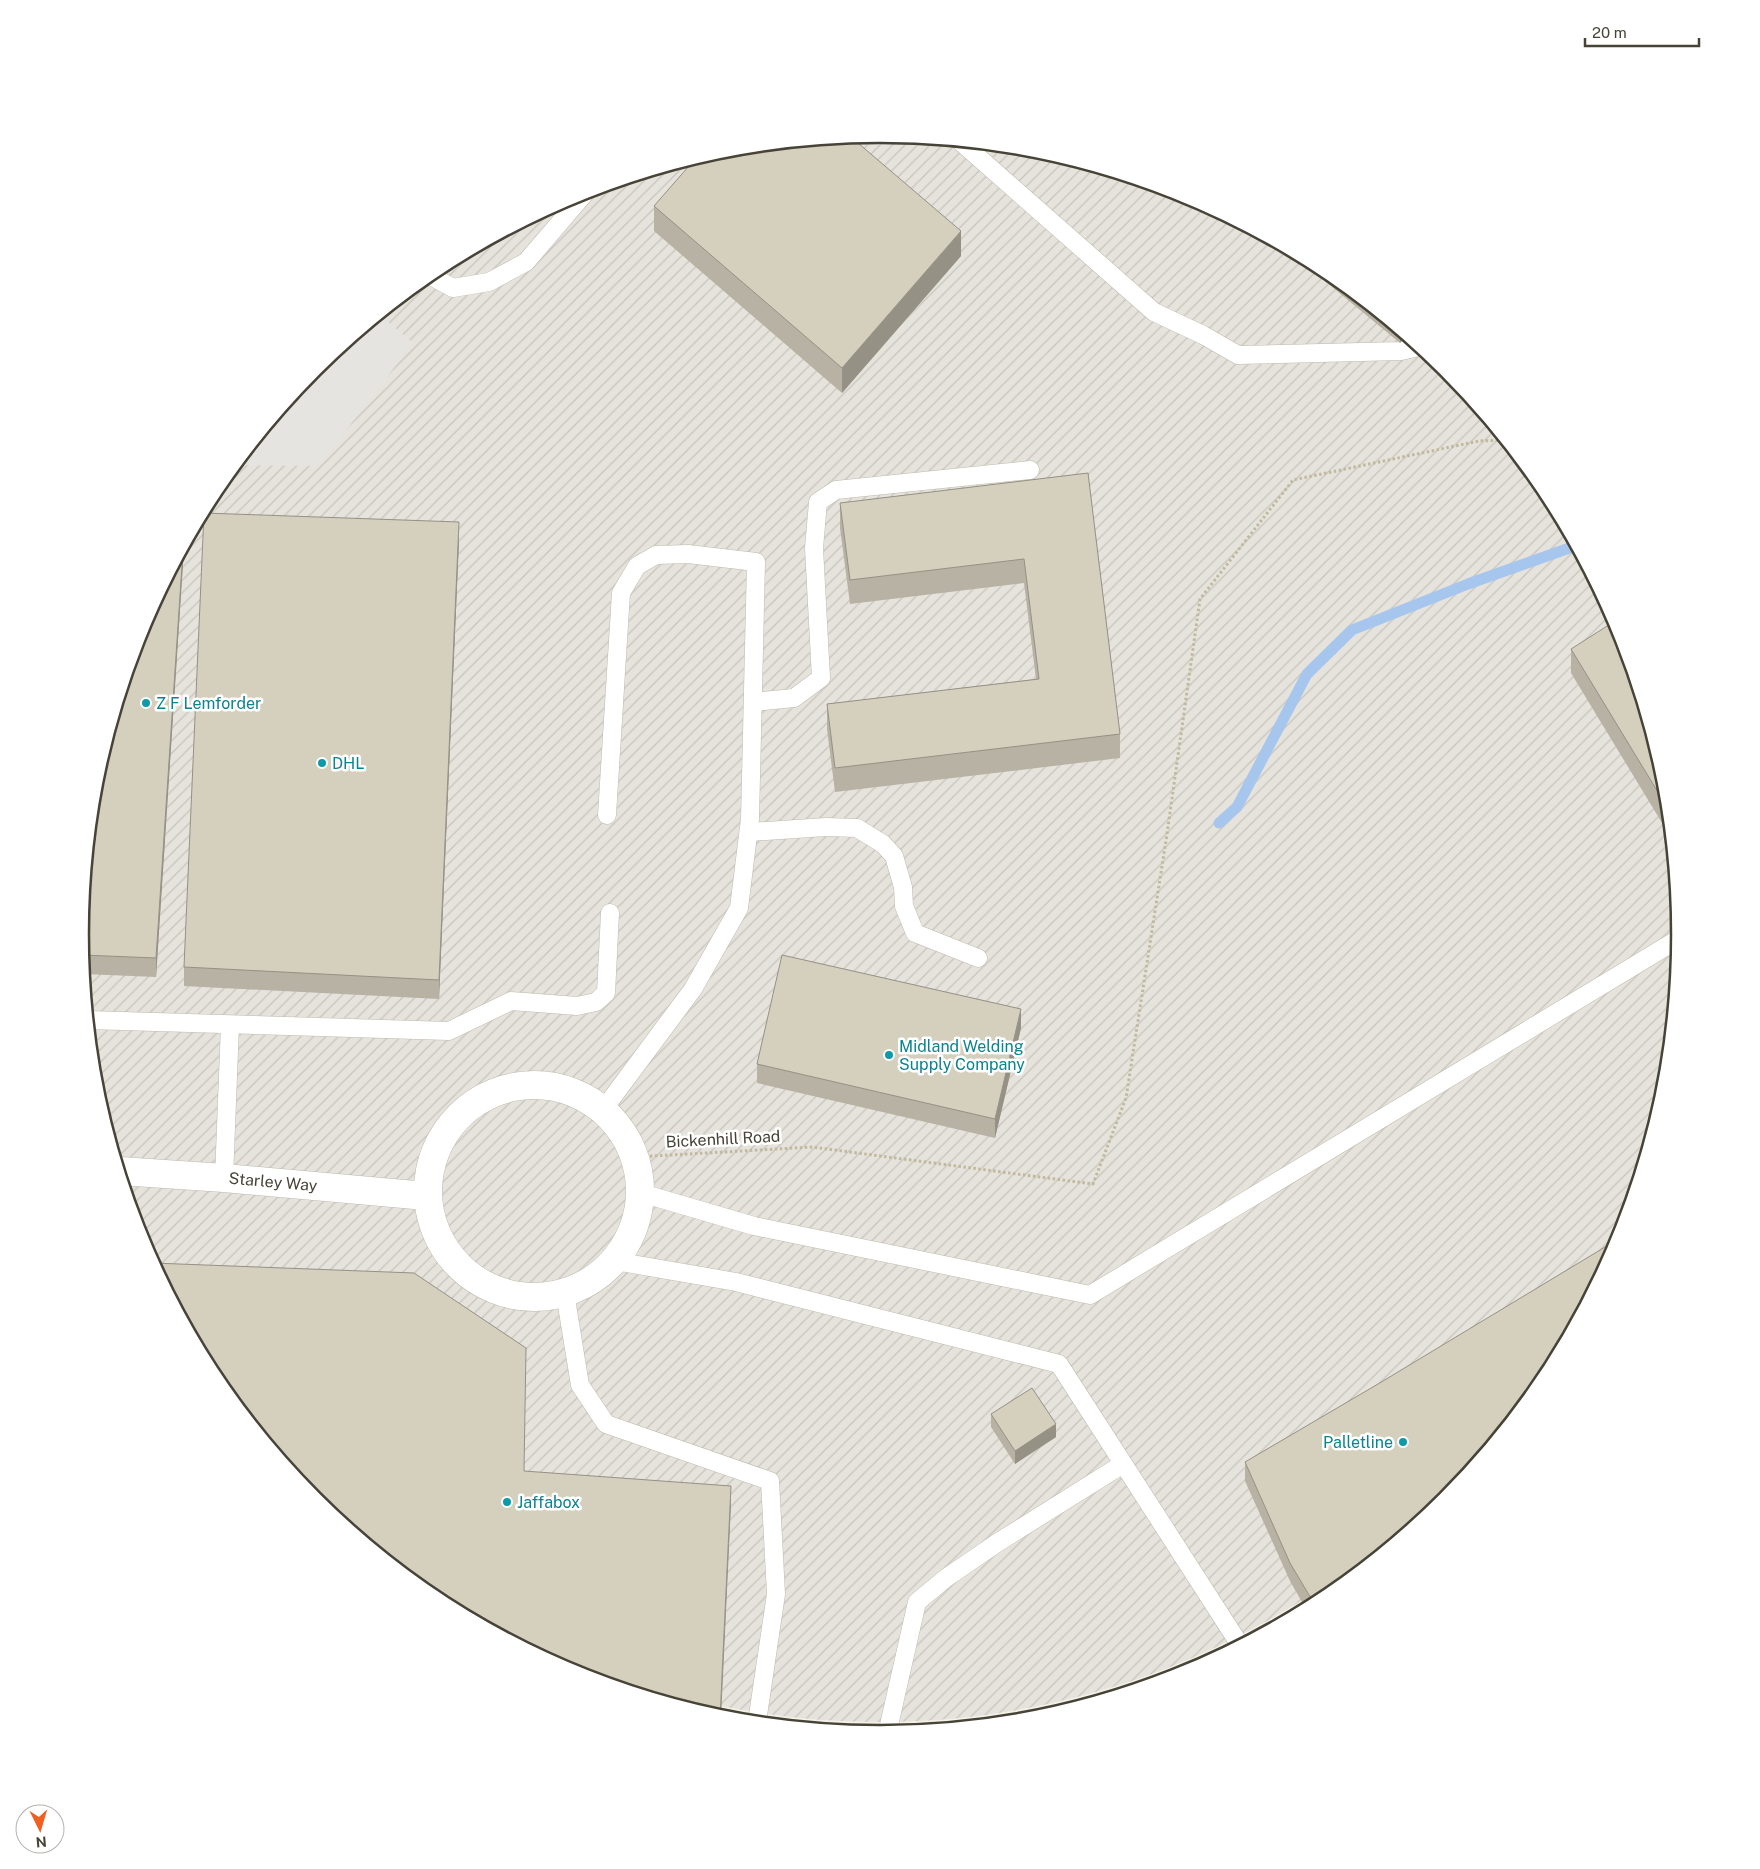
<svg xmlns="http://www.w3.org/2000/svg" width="1760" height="1869" font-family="'Public Sans',sans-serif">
  <defs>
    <pattern id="industrial-furrows" width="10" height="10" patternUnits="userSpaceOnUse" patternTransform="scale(1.25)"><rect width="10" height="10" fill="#e6e3dd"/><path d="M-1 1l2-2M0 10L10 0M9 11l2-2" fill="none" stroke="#c7c4be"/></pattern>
  </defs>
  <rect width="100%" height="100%" fill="#f4f2e8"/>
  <circle fill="url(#industrial-furrows)" cx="880" cy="929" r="793"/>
  <polygon fill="#e5e4e0" points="380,315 413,343 319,466 235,465 315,369"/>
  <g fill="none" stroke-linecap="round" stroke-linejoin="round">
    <polyline stroke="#a7c6ee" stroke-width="11" points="1219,823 1237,807 1307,674 1352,630 1468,584 1575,546"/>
    <defs>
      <g id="service">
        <polyline points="961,142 1154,312 1203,335 1238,355 1401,351 1419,347"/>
        <polyline points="429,275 453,288 489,282 526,262 586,192"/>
        <polyline points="753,702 794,698 821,678 814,548 818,502 836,490 1030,470"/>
        <polyline points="749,832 826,827 857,828 883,844 894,856 903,887 904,906 915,933 978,958"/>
        <polyline points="88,1020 449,1031 511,1001 577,1006 596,1002 606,993 610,913"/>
        <polyline points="603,1110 693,989 739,908 750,819 756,562 688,554 656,555 637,566 621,593 607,815"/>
        <polyline points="224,1178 230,1025"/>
        <polyline points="641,1193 754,1226 1090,1295 1680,938"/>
        <polyline points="615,1261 736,1282 1059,1364 1240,1645"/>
        <polyline points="565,1293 580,1385 606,1424 770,1481 776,1594 757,1722"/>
        <polyline points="887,1734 917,1602 946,1578 997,1543 1123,1464"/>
      </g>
      <g id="minor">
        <circle cx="534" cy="1191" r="106"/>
        <polyline points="120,1171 224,1178 426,1196"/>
      </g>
    </defs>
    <use href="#service" stroke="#bfbbab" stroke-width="19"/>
    <use href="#minor" stroke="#bfbbab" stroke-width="29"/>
    <polyline stroke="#c0b99d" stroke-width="3" stroke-dasharray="2.5 2.5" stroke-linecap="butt" points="635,1157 812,1147 1093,1184 1126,1098 1167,834 1200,599 1293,480 1479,441 1504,440"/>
    <use href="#service" stroke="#fff" stroke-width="18"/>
    <use href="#minor" stroke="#fff" stroke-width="28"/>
  </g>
  <g fill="#b7b2a3">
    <polygon points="654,206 961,256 842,393 654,231"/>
    <polygon points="1286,249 1325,269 1405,336 1400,343"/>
    <polygon points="1088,473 1120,734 1120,758 835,792 827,729 827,704 1036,679 1024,583 850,604 840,528 840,503"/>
    <polygon points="459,541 439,999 184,986 184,967"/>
    <polygon points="184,548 156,977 84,974 80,934 141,628"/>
    <polygon points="1571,649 1665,779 1670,836 1571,673"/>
    <polygon points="1021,1028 995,1138 757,1083 757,1064"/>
    <polygon points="991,1414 1056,1437 1015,1464 991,1427"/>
    <polygon points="1245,1462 1324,1600 1306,1609 1290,1581 1245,1481"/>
  </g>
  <g fill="#959185">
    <polygon points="961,231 961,256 842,393 842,368"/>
    <polygon points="1400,331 1405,336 1400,343"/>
    <polygon points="459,522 459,541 439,999 439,980"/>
    <polygon points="184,548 156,977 156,958 183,550"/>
    <polygon points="1021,1009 1021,1028 995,1138 995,1119"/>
    <polygon points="1056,1424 1056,1437 1015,1464 1015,1451"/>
    <polygon points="731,1486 731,1505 721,1718 720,1718"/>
  </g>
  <g fill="#d5cfbe" stroke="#959185">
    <polygon points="851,137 961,231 842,368 654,206 695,159 724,150"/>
    <polygon points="1088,473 1120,734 835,768 827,704 1039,679 1024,559 850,580 840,503"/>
    <polygon points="204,513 459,522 439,980 184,967"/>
    <polygon points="183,550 156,958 82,955 80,934 95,778 141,628"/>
    <polygon points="1615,621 1619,629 1665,779 1667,807 1571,649"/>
    <polygon points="782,955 1021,1009 995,1119 757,1064"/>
    <polygon points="1620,1238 1545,1379 1445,1500 1324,1600 1315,1605 1290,1563 1245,1462 1378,1384"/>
    <polygon points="153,1263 414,1273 526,1348 524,1471 731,1486 720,1718 574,1673 435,1600 314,1500 215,1379"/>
    <polygon points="1032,1388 1056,1424 1015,1451 991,1414"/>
  </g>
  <g fill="#0f9aa8" stroke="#fff" stroke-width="2">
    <circle cx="146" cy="703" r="5"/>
    <circle cx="322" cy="763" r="5"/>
    <circle cx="889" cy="1055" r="5"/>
    <circle cx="1403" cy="1442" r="5"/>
    <circle cx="507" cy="1502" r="5"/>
  </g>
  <g text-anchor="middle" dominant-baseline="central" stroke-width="5" stroke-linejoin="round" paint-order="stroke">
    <g font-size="16" fill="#0d838f" stroke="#fff" text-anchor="start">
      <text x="156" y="703">Z F Lemforder</text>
      <text x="332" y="763">DHL</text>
      <text x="899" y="1046">Midland Welding<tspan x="899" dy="18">Supply Company</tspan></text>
      <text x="1393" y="1442" text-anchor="end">Palletline</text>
      <text x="517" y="1502">Jaffabox</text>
    </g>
    <g font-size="16" fill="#474337" stroke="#fff">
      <text transform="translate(723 1139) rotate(-3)">Bickenhill Road</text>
      <text transform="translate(273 1182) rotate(5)">Starley Way</text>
    </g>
  </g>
  <path d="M0 0H1760V1869H0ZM89 934a791 791 0 1 1 1582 0a791 791 0 1 1-1582 0Z" fill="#fff" fill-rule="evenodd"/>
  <path fill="none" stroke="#474337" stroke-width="2.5" d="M89 934a791 791 0 1 1 1582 0a791 791 0 1 1-1582 0Z"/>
  <g transform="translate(40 1829) rotate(175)"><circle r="24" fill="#ffffff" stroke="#b5b4af"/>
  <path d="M0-4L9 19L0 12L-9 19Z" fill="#f26021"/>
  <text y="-8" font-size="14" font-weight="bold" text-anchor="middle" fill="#474337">N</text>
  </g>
  <path d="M1585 38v8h114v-8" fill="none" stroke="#474337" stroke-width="2.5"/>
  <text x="1592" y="38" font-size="15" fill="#474337" stroke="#ffffff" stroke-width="4" paint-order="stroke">20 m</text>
</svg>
